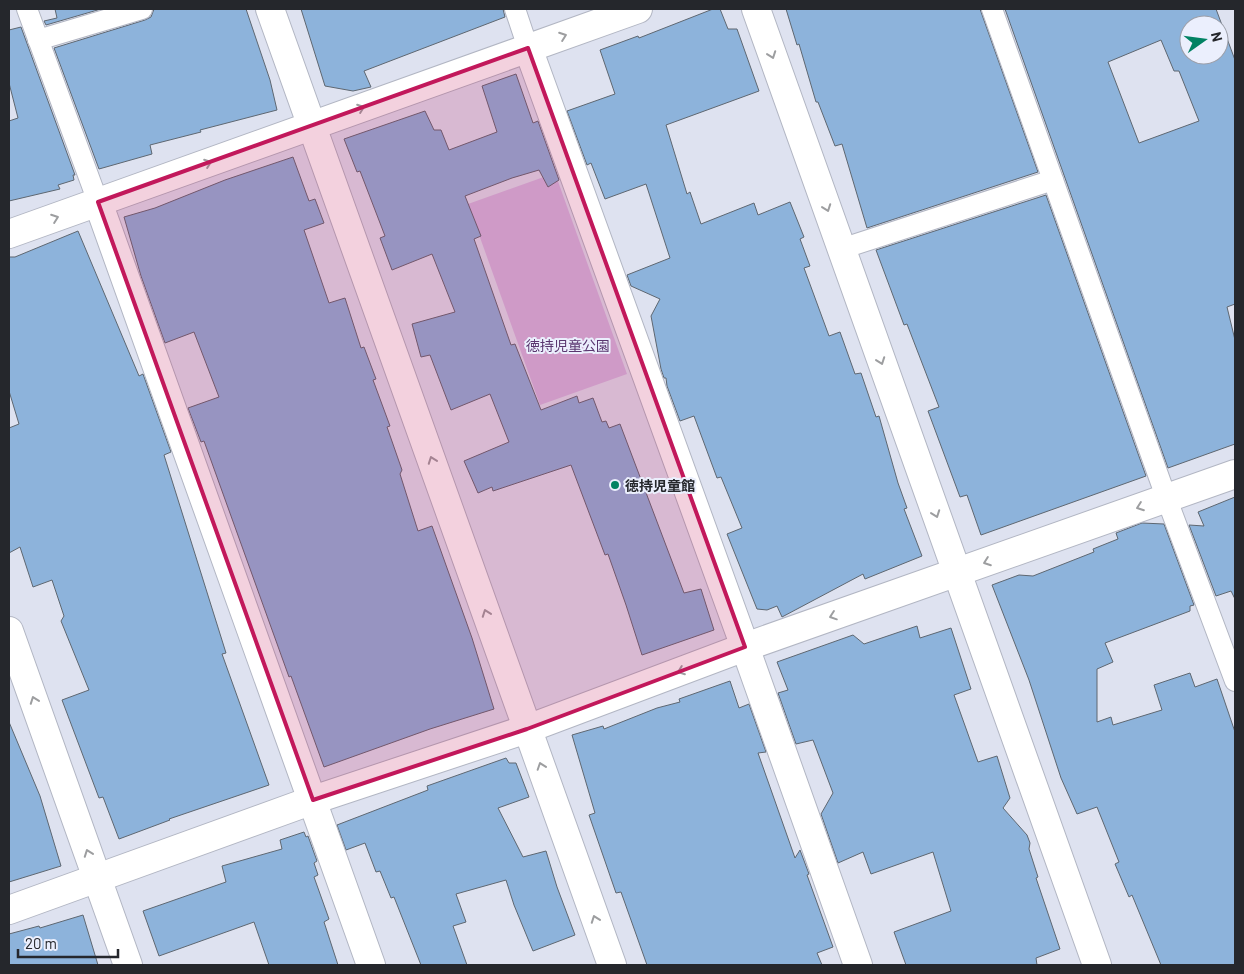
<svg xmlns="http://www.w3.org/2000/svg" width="1244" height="974" font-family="Barlow,'Noto Sans JP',sans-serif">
  <rect width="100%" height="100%" fill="#dee2f0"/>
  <polygon fill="#d2bbe3" points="555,173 627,374 540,405 468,204"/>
  <g fill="#8db3db" stroke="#5e6771" fill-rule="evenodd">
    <polygon points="55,9 101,9 46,25 44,21 57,18"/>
    <polygon points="154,9 246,9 270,80 277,110 200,130 201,132 150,145 152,154 99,169 54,48 145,20 151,17"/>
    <polygon points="301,9 503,9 505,17 364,71 371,87 353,91 325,86"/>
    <polygon points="713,9 720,9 728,29 737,29 759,91 666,125 687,194 690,192 701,224 754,203 758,215 790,202 804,237 800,239 810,266 804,268 829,336 840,332 855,374 861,373 876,417 879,416 898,483 907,508 904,509 922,556 865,579 863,574 782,617 777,606 767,610 757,609 727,534 742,528 721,477 717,478 694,416 680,421 667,386 666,378 664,378 661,369 651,316 660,299 631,286 627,275 670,258 646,184 605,199 591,163 587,165 567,111 615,94 600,50 638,36 639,38"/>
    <polygon points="786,9 980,9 1038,172 867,228 842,144 835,146 818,102 816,102 799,44 797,45"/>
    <path d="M1005,9H1216L1235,60V304L1227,307L1235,340V444L1168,468ZM1189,25H1219V55H1189ZM1161,40L1174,71H1179L1199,121L1139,143L1108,62Z"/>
    <polygon points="21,27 75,175 73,175 74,180 58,185 60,189 9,201 9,121 18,118 9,83 9,30"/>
    <polygon points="516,74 533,123 538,121 559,180 548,187 539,170 512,178 465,196 481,236 474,239 511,345 515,344 541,410 577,396 579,403 593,398 602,422 606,421 609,428 620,424 684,593 701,589 714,630 642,655 626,605 608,554 605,555 571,465 493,491 492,487 478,493 464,461 509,442 490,394 451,410 430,355 421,357 412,324 455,312 432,254 392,270 380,238 385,236 360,171 357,172 344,139 425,111 434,130 441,130 449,150 497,132 482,86"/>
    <polygon points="293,157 309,201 315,199 324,223 304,230 329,303 345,298 361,348 364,347 376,379 373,380 390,426 387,427 402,470 400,474 418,531 432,526 472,638 494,709 430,729 324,767 291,676 289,677 204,441 201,442 188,408 219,397 194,332 165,343 141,276 124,217 155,208 225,180"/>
    <polygon points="1046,195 1146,476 981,535 967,495 960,497 928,411 939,407 907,324 904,325 876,250"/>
    <polygon points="78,231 139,376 143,374 171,452 164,455 226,653 222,654 269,785 169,819 170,820 119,839 103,797 99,798 62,700 89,690 61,621 64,616 52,580 33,587 20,547 9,553 9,428 19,424 9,391 9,257 15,257"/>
    <polygon points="1235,497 1235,599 1231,591 1216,596 1189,525 1204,526 1198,512"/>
    <polygon points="1142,523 1164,524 1194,605 1190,606 1190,611 1105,643 1113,662 1097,669 1097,722 1111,717 1113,725 1162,710 1154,685 1190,673 1195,687 1217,679 1235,732 1235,965 1161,965 1132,895 1129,897 1115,864 1119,862 1097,807 1077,814 1061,778 1029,680 992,585 1019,575 1033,576 1094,552 1093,549 1118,539 1116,533"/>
    <polygon points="917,626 920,638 951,628 971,689 954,695 978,762 997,756 1010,798 1003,808 1027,835 1030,843 1029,849 1038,877 1036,878 1060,949 1036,958 1037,965 906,965 894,932 951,911 933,852 871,874 863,852 838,863 821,814 833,793 813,740 796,744 778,693 788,690 777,662 853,635 864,644"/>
    <polygon points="730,681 739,708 749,704 766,752 758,753 795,858 800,850 809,874 807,875 833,947 817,953 822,965 647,965 621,892 616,893 589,815 595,813 572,735 603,726 604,729 657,708 680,702 679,699"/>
    <polygon points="9,722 40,796 61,866 9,882"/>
    <polygon points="506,758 509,763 516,763 529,797 498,808 523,857 546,851 557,887 575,935 533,951 514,905 506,880 456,894 466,922 453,926 467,965 421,965 394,897 391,898 380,871 376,872 365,843 346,850 337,825 428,790 427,786"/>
    <polygon points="304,832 306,837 308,836 317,861 314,863 318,875 314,877 329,919 324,922 338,965 269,965 254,922 159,956 143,911 226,882 222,866 282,849 280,840"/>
    <polygon points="83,915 98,965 9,965 9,934 39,926 40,928"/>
  </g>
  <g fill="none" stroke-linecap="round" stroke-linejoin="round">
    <defs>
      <g id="lane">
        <polyline points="27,9 98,202"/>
        <polyline points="515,9 528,48"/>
        <polyline points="992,9 1166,497 1235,681"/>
        <polyline points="38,40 142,9"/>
        <polyline points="841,249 1053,180"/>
      </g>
      <g id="street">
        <polyline points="270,9 612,965"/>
        <polyline points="756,9 1097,965"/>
        <polyline points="528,48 745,647 858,965"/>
        <polyline points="98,202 371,965"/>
        <polyline points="9,234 638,9"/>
        <polyline points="9,631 128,965"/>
        <polyline points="9,910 313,800 527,729 745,647 1235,474"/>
      </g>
    </defs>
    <use href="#lane" stroke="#b2b6c3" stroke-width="22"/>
    <use href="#street" stroke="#b2b6c3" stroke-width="30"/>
    <use href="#lane" stroke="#fff" stroke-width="20"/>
    <use href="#street" stroke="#fff" stroke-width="28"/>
  </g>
  <defs><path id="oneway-chevron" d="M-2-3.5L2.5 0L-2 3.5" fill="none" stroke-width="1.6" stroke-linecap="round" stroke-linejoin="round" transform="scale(1.25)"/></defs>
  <g stroke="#9d9ea0">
    <use href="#oneway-chevron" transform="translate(563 36) rotate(-20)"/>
    <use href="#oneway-chevron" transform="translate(772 55) rotate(70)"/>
    <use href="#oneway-chevron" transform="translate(361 108) rotate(-20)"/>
    <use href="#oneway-chevron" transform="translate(208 163) rotate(-20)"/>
    <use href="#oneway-chevron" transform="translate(827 208) rotate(70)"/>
    <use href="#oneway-chevron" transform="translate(55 218) rotate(-20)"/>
    <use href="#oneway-chevron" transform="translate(881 361) rotate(70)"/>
    <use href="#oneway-chevron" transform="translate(432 460) rotate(-110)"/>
    <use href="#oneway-chevron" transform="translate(1140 507) rotate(160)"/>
    <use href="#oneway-chevron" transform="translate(936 514) rotate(70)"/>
    <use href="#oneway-chevron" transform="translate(987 562) rotate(160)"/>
    <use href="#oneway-chevron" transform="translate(486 613) rotate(-110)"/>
    <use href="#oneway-chevron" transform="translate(833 616) rotate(161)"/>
    <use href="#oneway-chevron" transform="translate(681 671) rotate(159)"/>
    <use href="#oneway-chevron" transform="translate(34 700) rotate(-110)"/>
    <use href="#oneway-chevron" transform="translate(541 766) rotate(-109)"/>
    <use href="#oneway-chevron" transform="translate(88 853) rotate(-110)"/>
    <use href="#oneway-chevron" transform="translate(595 919) rotate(-110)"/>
  </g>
  <path fill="#c2185b" fill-opacity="0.2" stroke="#c2185b" stroke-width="4" stroke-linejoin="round" d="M528,48L745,647L527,729L313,800L98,202Z"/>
  <circle fill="#018263" stroke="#ebeffd" stroke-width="2" cx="615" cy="485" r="5"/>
  <g text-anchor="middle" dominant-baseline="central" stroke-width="4" stroke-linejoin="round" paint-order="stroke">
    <g font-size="14" fill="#59366f" stroke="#ebeffd">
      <text x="568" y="345">徳持児童公園</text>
    </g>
    <g font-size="14" font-weight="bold" fill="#25272c" stroke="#ebeffd" text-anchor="start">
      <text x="625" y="485">徳持児童館</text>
    </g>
  </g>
  <rect width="1244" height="974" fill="none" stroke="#25272c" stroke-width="20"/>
  <g transform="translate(1204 40) rotate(76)"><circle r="24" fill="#ebeffd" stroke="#9c9fa9"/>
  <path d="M0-4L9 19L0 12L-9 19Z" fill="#018263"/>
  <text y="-8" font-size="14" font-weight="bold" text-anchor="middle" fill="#25272c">N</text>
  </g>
  <path d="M18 949v8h100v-8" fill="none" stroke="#25272c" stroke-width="2.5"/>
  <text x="25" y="949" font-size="15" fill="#25272c" stroke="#ebeffd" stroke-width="4" paint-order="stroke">20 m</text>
</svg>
